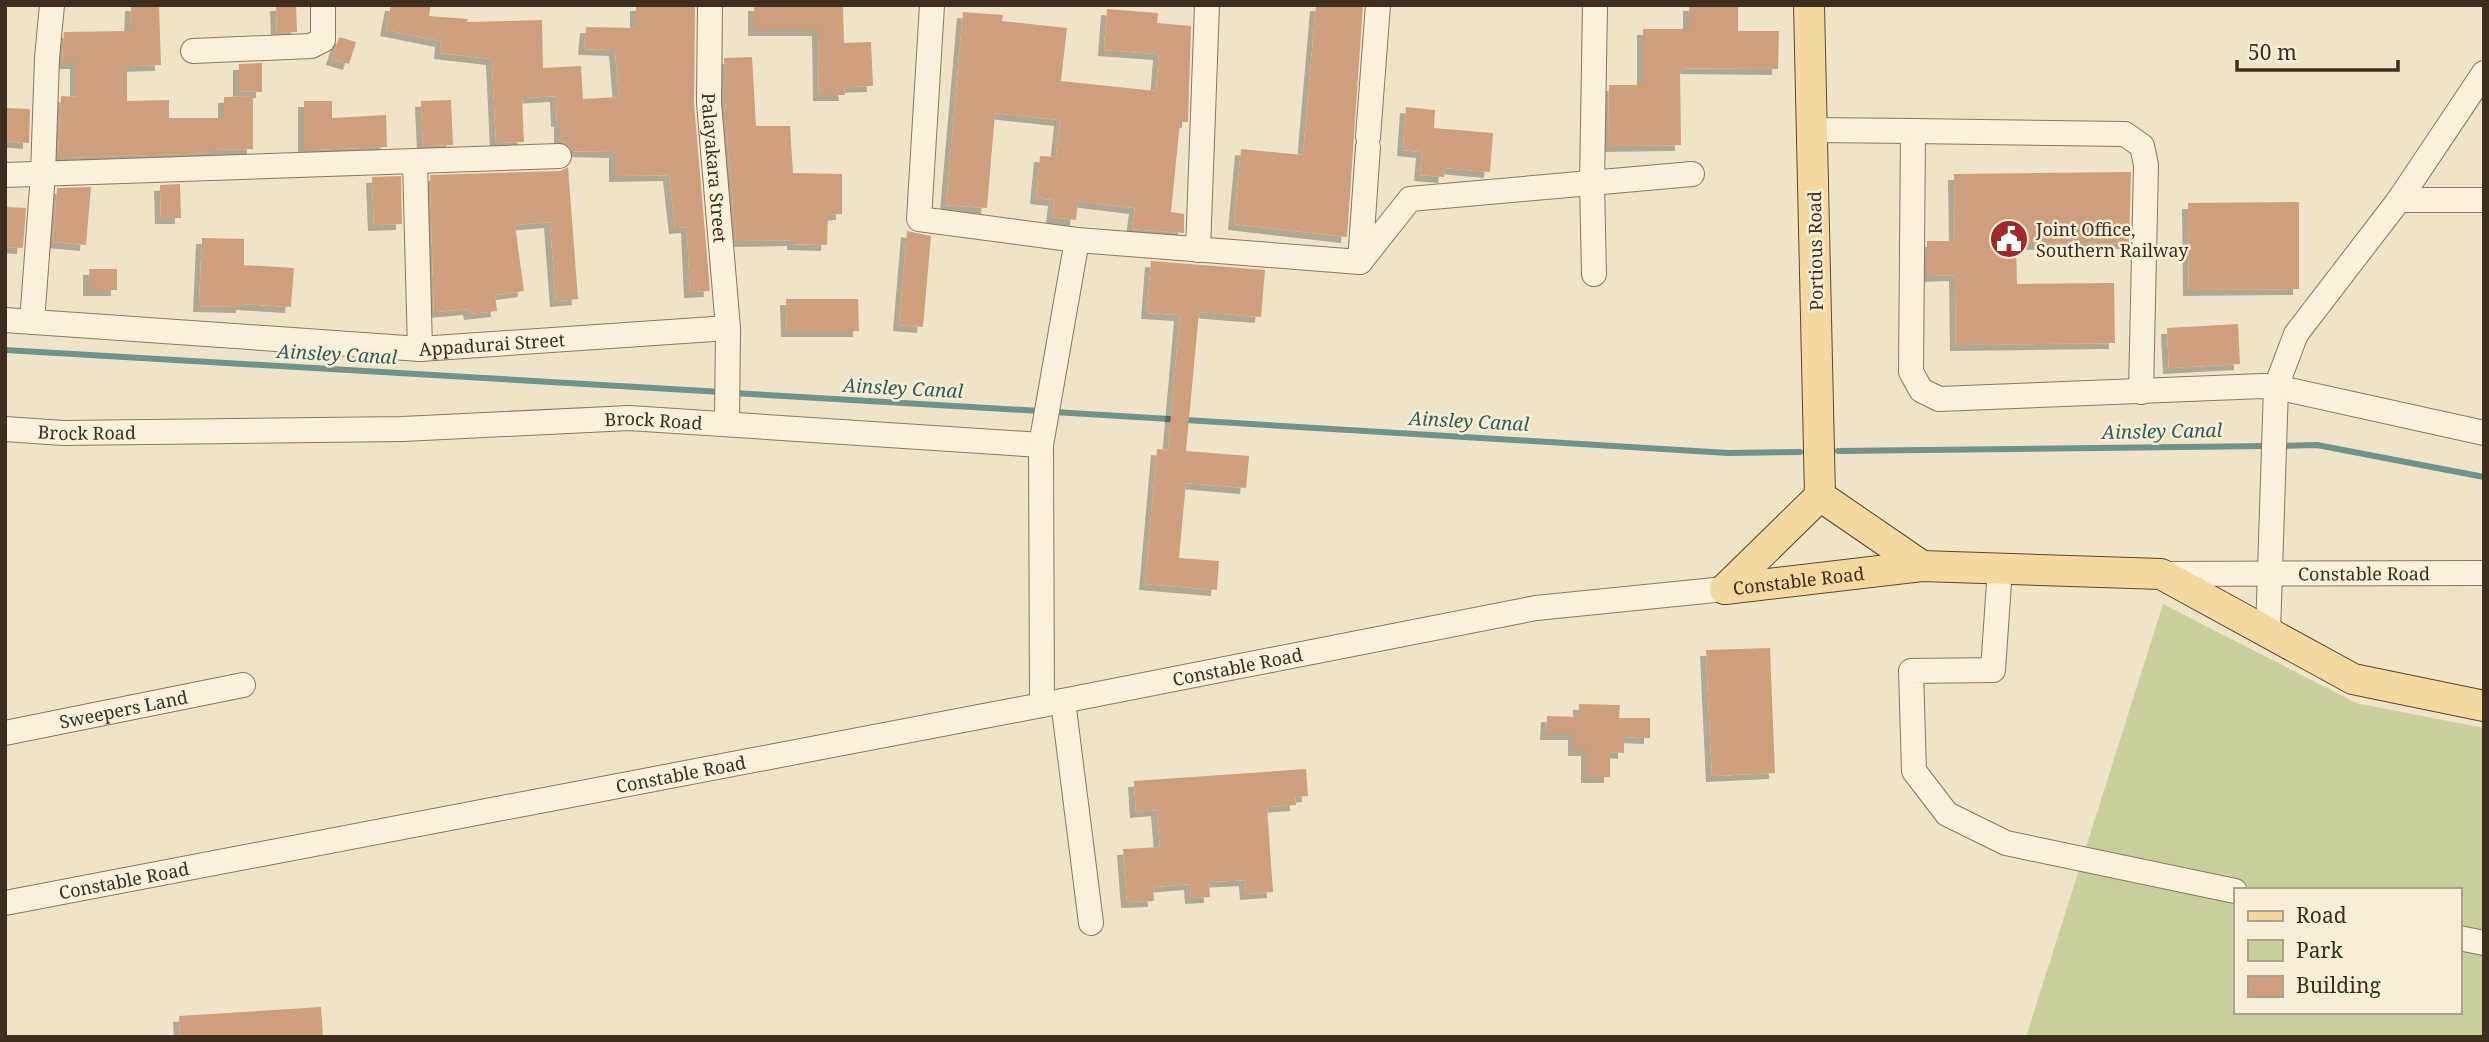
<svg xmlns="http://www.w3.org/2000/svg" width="2489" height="1042" font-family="'Noto Serif',serif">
  <defs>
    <filter id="shadow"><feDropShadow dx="-6" dy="6" stdDeviation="0" flood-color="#0004"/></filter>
  </defs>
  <rect width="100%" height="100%" fill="#f0e4c8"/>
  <path fill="#c9cf9b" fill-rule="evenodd" d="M2163,604L2356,703L2484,728V1037H2026ZM2235,890H2459V1012H2235Z"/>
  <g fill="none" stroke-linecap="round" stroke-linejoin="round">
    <g stroke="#6f938a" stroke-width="6">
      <polyline points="5,350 722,392"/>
      <polyline points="733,393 1040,411"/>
      <polyline points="1054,412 1728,453 1800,452"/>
      <polyline points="2279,446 2317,445 2484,477"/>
      <polyline points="1838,451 2268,446"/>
    </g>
  </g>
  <g fill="#cf9f7d" filter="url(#shadow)">
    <polygon points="131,5 159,5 161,65 127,66 127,101 169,100 169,118 224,118 224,97 253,96 253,149 208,150 208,153 58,158 61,96 76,97 76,63 62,63 64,32 130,31"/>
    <polygon points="276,5 296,5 297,32 277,33"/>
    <polygon points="391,5 431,5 429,16 468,19 467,22 542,20 543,68 581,66 583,99 619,97 615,50 584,49 586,27 636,28 636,5 695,5 694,104 710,291 690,292 687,227 675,228 669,175 615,176 615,152 573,151 567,143 560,141 560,121 557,121 556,96 522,98 524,142 496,143 492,59 440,53 441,41 386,30"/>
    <polygon points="754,5 843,5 844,43 871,42 873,86 844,87 845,95 819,95 818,30 754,30"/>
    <polygon points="1316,5 1363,5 1347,237 1234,224 1241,149 1303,155"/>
    <polygon points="1689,5 1738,5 1738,31 1779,31 1778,69 1680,68 1681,145 1608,146 1609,85 1643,85 1643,29 1689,29"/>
    <polygon points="1107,9 1158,13 1157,23 1191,26 1188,122 1180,122 1171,212 1184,214 1184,233 1132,229 1135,208 1078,201 1076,220 1052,217 1054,200 1036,198 1040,156 1056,157 1060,120 995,113 987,208 946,205 963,12 1003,15 1002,21 1067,28 1061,81 1156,91 1159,54 1104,50"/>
    <polygon points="339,37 356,42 349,64 332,59"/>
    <polygon points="752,57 756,126 790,126 793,173 842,174 842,214 828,215 827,245 793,244 793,240 736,241 724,102 724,58"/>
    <polygon points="262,63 262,92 239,91 239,64"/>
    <polygon points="451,100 453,145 423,146 421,101"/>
    <polygon points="304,101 332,101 332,118 386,115 387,147 304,150"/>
    <polygon points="1406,107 1435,110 1434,128 1493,133 1490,172 1445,168 1444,177 1420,175 1422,152 1403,150"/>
    <polygon points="7,108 30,109 29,143 5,141"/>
    <polygon points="568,167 578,299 556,301 550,222 515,225 524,291 495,295 497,311 470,314 469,309 434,312 430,175 560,171"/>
    <polygon points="2131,172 2129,243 2016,244 2017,284 2114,283 2115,343 1956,345 1955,275 1927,276 1927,241 1955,241 1954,174"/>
    <polygon points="401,176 402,224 374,225 372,177"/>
    <polygon points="180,184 181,218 161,218 160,185"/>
    <polygon points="91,187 86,245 53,242 57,188"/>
    <polygon points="2299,202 2299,289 2189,290 2188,203"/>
    <polygon points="5,207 26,208 23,248 5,247"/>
    <polygon points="907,231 931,236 923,327 899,325"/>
    <polygon points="202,238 244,239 244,265 294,268 291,307 242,304 242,307 199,306"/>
    <polygon points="1151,261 1265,270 1261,317 1199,312 1186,451 1249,456 1246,488 1186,483 1179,558 1219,561 1217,590 1145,584 1157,449 1168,450 1180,315 1147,313"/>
    <rect x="89" y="269" width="28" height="21"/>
    <polygon points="786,299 858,299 859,331 787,331"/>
    <polygon points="2238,324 2240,364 2169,368 2167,328"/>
    <polygon points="1770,648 1775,773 1712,776 1706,650"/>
    <polygon points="1579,704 1620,705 1619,718 1650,718 1650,738 1624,737 1624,753 1610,752 1610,777 1587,777 1587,750 1574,750 1574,734 1546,734 1547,716 1579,717"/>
    <polygon points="1306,769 1308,796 1295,797 1296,805 1267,807 1273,892 1246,894 1245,880 1209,882 1210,897 1191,898 1190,884 1153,887 1154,901 1127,902 1123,849 1160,847 1157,810 1136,812 1134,781"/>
    <polygon points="321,1007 323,1037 180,1037 179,1016"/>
  </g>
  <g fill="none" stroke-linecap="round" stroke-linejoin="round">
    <defs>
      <g id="minor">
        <path id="s1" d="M710,5L709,103L728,328L727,424"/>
        <polyline points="932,5 919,219 1077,240 1360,262"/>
        <polyline points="193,51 311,46 323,40 323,5"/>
        <polyline points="1812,130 1913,131 1911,372 1921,390 1939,399 2263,386 2276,387 2484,433"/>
        <polyline points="1913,131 2125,134 2142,146 2146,165 2141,392"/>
        <polyline points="1368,137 1378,5"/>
        <polyline points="415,162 420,349"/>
        <polyline points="5,175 559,156"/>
        <polyline points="2399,200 2484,200"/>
        <polyline points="1198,250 1207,5"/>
        <polyline points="1360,262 1410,199 1692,174"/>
        <polyline points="1360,262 1368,147"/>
        <polyline points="1594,274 1592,183 1595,5"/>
        <path id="s2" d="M5,320L420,349L728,328"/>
        <polyline points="32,322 43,174 47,58 52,5"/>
        <path id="s3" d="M5,429L63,433L403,429L629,418L1041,445L1042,705"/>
        <polyline points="1041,445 1077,240"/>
        <polyline points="2000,568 1993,670 1911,671 1914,771 1947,814 2006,843 2235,891"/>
        <path id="s4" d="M2161,574L2484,573"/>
        <polyline points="2268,632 2276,387 2296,334 2399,200 2484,73"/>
        <polyline points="1063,701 1091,923"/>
        <path id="s5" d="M5,733L243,685"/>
        <path id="s6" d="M5,903L1042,705L1536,608L1725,589"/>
        <polyline points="2459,938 2484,943"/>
      </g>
      <g id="major">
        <polyline points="1820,496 1922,566"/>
        <path id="s7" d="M1725,589L1922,566L2161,574L2353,679L2484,706"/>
        <polyline points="1725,589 1820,496 1809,5"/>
      </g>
    </defs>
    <use href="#minor" stroke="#8d765c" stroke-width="26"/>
    <use href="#major" stroke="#5b4430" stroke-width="32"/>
    <use href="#minor" stroke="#faf1dc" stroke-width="24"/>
    <use href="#major" stroke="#f3d9a0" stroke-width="30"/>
  </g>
  <defs>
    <symbol id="civic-disc" viewBox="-11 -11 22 22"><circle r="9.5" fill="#9e2a2b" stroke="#f7eed8"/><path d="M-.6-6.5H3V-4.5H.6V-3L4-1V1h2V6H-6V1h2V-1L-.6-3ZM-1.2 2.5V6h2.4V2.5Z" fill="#fff"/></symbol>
  </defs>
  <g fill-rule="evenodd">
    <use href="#civic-disc" x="1987" y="217" width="44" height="44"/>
  </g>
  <g text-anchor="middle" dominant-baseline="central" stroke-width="5" stroke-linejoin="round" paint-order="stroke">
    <g font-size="18" fill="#3d2e20" stroke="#f7eed8">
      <text stroke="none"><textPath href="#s1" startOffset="163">Palayakara Street</textPath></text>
      <text transform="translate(1815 251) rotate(-91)">Portious Road</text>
      <text stroke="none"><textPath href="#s2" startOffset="488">Appadurai Street</textPath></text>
      <text stroke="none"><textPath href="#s3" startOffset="649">Brock Road</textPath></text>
      <text stroke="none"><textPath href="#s3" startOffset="82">Brock Road</textPath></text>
      <text stroke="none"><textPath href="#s4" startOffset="203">Constable Road</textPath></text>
      <text stroke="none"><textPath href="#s7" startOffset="74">Constable Road</textPath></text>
      <text stroke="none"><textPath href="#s6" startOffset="1255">Constable Road</textPath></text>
      <text stroke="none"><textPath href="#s5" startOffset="121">Sweepers Land</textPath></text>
      <text stroke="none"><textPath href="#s6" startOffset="688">Constable Road</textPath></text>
      <text stroke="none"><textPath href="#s6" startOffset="121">Constable Road</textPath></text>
    </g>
    <g font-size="18" fill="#3d2e20" stroke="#f7eed8" text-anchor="start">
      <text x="2036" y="229">Joint Office,<tspan x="2036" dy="21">Southern Railway</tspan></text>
    </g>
    <g font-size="19" font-style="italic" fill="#2f5d5a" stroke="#f7eed8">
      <text transform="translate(337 354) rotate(3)">Ainsley Canal</text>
      <text transform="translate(903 388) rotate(3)">Ainsley Canal</text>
      <text transform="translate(1469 421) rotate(3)">Ainsley Canal</text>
      <text transform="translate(2162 431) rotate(-1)">Ainsley Canal</text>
    </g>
  </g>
  <rect width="2489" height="1042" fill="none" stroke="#3d2e20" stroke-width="14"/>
  <rect x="2234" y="888" width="228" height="126" fill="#f7eed8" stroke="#ada18e" stroke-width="2"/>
  <rect x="2248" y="911" width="35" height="10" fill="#f3d9a0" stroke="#ada18e" stroke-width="2"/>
  <text x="2296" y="923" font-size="21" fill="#3d2e20">Road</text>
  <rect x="2248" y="940" width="35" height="21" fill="#c9cf9b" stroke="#ada18e" stroke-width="2"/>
  <text x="2296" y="958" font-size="21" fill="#3d2e20">Park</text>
  <rect x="2248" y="976" width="35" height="21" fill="#cf9f7d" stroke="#ada18e" stroke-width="2"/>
  <text x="2296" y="993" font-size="21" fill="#3d2e20">Building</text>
  <path d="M2237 60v10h161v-10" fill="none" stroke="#3d2e20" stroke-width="3.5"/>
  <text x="2248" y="60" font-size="21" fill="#3d2e20" stroke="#f7eed8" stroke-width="5" paint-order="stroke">50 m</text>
</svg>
